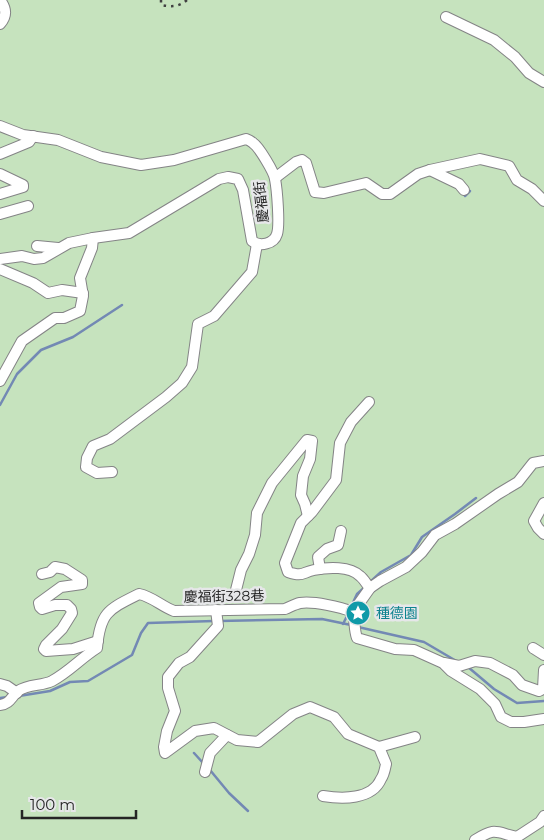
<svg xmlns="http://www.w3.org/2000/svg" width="544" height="840" font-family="Montserrat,'Noto Sans TC',sans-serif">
  <rect width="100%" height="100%" fill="#e6e7e9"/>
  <rect fill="#c6e3be" x="0" y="0" width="544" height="840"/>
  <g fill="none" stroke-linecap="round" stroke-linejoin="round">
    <g stroke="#7389b4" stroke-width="2.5">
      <polyline points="465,196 470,191"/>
      <polyline points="0,405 17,374 41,350 73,337 122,305"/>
      <polyline points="369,583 381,572 411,555 422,537 455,514 476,498"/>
      <polyline points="351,607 357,594 365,587"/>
      <polyline points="219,621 322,619 351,625"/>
      <polyline points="343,624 348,614"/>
      <polyline points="358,627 424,642 458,662"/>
      <polyline points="468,667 494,689 517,703 544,701"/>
      <polyline points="19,696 50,691 70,682 88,681 132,655 141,633 148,623 214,621"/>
      <polyline points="0,698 8,697"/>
      <polyline points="194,753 204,764"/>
      <polyline points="210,770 229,793 248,811"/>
    </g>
    <defs>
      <g id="minor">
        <polyline points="446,17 494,40 515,57 529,73 544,82"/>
        <path d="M0,24C7,16 7,9 0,0"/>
        <path d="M0,126L23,135L58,140L101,157L141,165L174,160L246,139C249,140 251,141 253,143C259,147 274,172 275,179C277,189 280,225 277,234C274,244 260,247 252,241L243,190L238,179L228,177L219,179L129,233L93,238L69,243L43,258L34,259L22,256L0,259"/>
        <polyline points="0,154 29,142 33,136"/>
        <polyline points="430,170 459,184 464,190"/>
        <polyline points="0,174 23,185 23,187 0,194"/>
        <polyline points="275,178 296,162 302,160 306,163 315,192 324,193 366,183 382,194 390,194 418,174 430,170 480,159 509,166 517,180 532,189 544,201"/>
        <polyline points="0,214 28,206"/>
        <polyline points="37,246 58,248"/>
        <polyline points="0,269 33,283 48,293 62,290 83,293"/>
        <polyline points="0,381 22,341 55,318 64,318 80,311 83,296 80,278 92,248 93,238"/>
        <path d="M369,402L351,422L340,443L336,480L312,512L301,523L285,563L288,572C303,577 301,573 314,570C328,567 350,566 360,576C364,579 367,585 370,588"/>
        <polyline points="112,472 97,473 86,467 87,458 93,446 110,439 166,397 182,383 192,367 198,324 214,316 252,272 257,244"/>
        <polyline points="544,503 534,521 538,528 544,534"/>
        <polyline points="320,569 318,557 327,549 338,545 341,531"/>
        <polyline points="42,574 50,572 55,567 65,569 82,580 82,584 61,587 39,603 40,607 42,609 55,605 67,605 71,609 72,613 62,629 46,645 44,649 46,651 73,649 98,641"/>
        <polyline points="236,590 241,570 249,554 255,535 257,513 272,483 307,440 312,441 310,459 303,476 301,495 305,504 308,516"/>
        <path d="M216,610L218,626L190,657L179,663L168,677V688L175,711L167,731L164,747L165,753L195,731L214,728L237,740L258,742L293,714L310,707L334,717L348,734L379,747L386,764C385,769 384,775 381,779C372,800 342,799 323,796"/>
        <polyline points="353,612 370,588 380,581 406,567 422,552 435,535 455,524 498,494 518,482 533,463 544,461"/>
        <polyline points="533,648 544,655"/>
        <polyline points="444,663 459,666 475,661 490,663 513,675 522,685 539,691 543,689 544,670"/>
        <polyline points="0,684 7,686 17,693"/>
        <path d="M0,705C10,704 11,697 18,691C28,684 42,686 52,681C69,672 81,658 97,648C100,612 109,609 139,594C153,597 161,606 174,611L285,609C290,607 295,604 300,603C314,601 340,607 353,612C355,621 354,630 357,638L395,649L414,650L443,663L451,671L480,689L495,704L501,717L511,722H524L544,719"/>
        <polyline points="379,747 415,737"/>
        <polyline points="205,772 210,753 227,735"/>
        <path d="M475,840C496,827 495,832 517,837L540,822L544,816"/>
      </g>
    </defs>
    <use href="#minor" stroke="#848486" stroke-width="12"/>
    <use href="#minor" stroke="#fff" stroke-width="10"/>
    <path stroke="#404041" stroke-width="2.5" stroke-dasharray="2.5 5" stroke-linecap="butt" d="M161,0V5C172,7 179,7 187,0"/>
  </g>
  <defs>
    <symbol id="sight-disc" viewBox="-11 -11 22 22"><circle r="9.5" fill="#0f9aa8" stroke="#e6e7e9"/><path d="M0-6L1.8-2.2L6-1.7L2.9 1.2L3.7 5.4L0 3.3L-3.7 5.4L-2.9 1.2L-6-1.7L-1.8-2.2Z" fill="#fff"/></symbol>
  </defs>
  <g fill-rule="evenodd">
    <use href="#sight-disc" x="344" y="599" width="28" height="28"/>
  </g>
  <g text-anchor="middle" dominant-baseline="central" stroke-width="5" stroke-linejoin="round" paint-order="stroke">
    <g font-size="14" fill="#252525" stroke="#e6e7e9">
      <text transform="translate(261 202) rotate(-96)">慶福街</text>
      <text transform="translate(224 596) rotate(-1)">慶福街328巷</text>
    </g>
    <g font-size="14" fill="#0d838f" stroke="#e6e7e9" text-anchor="start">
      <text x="376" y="613">種德園</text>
    </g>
  </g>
  <path d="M22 810v8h114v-8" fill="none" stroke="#252525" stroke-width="2.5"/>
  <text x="30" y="810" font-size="15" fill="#252525" stroke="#e6e7e9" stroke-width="4" paint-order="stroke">100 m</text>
</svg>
